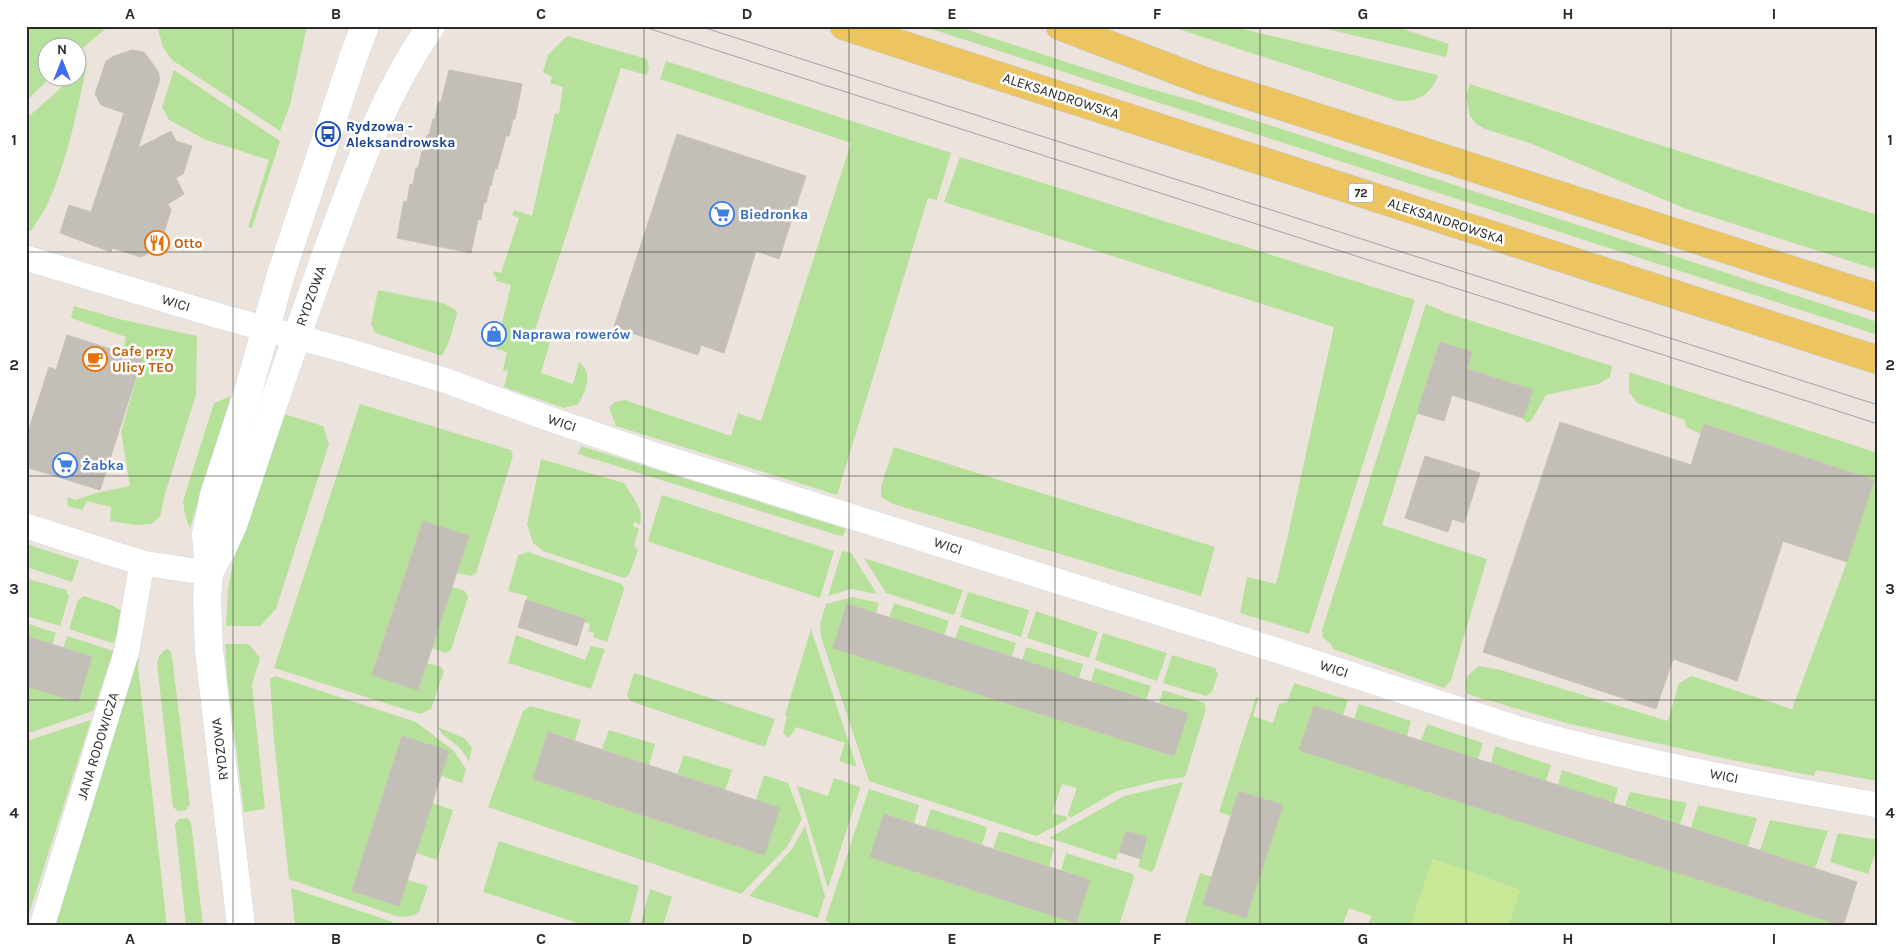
<svg xmlns="http://www.w3.org/2000/svg" width="1904" height="952" font-family="Karla,sans-serif">
  <rect width="100%" height="100%" fill="#ece4dc"/>
  <g fill="#b6e19a">
    <polygon points="26,26 109,26 78,52 78,48 48,48 48,78 50,78 26,101"/>
    <polygon points="157,26 307,26 290,105 280,131 172,60 163,47"/>
    <polygon points="922,26 956,26 1137,85 1198,102 1878,322 1878,335"/>
    <path d="M1169,26H1230L1438,75C1431,95 1418,102 1398,101Z"/>
    <polygon points="1314,26 1394,26 1449,44 1446,57"/>
    <path d="M567,36L647,59L649,67L647,75L621,68L533,336L550,342L541,373L573,384L579,362C594,373 586,391 578,404L564,408L504,387L508,371L503,370L507,352L496,349L511,285L496,281L497,278L493,274L494,271L501,273L519,218L512,215L514,210L532,216L555,113L559,114L563,87L550,83L552,77L543,72L548,55Z"/>
    <polygon points="666,61 951,153 937,200 928,198 837,495 616,426 609,407 615,402 625,400 731,436 738,413 761,421 851,143 660,79"/>
    <path d="M87,65C77,111 68,158 49,201C44,212 37,221 31,231L26,229V119L72,78H78V73Z"/>
    <polygon points="174,70 280,141 252,228 248,227 269,160 206,140 193,133 169,120 162,107"/>
    <polygon points="1470,84 1878,215 1878,270 1684,208 1530,143 1485,129 1476,124 1470,116 1466,96"/>
    <polygon points="960,157 1415,300 1309,634 1240,613 1247,577 1276,584 1287,539 1334,327 944,202"/>
    <polygon points="378,290 443,303 456,310 457,314 449,342 442,356 375,333 371,324"/>
    <polygon points="1426,304 1447,313 1612,366 1610,377 1598,384 1546,395 1531,421 1526,423 1523,418 1532,390 1467,369 1472,352 1440,342 1382,525 1487,559 1451,680 1444,688 1333,649 1331,644 1323,638 1322,630"/>
    <polygon points="74,306 119,319 197,336 196,395 165,494 160,517 151,524 137,525 110,521 111,507 87,501 82,510 68,506 67,497 75,500 100,492 130,486 121,432 142,359 122,353 126,337 71,318"/>
    <path d="M1629,372L1878,453V781L1816,770L1814,776L1732,760L1566,723L1467,694C1464,677 1466,676 1479,666L1501,670L1668,721L1679,683L1692,676L1792,709L1847,562L1874,480L1705,424L1701,434L1686,427L1685,420L1637,403L1629,392Z"/>
    <polygon points="231,396 190,528 185,515 183,501 214,403"/>
    <polygon points="360,404 511,450 513,456 476,573 470,576 457,573 469,536 423,521 373,675 418,690 427,663 441,667 444,671 431,709 420,714 274,668"/>
    <polygon points="281,413 323,426 329,444 276,609 260,626 226,626 228,589 236,547"/>
    <polygon points="581,446 846,529 843,536 837,535 578,454"/>
    <polygon points="894,447 1215,547 1201,596 893,504 881,497 881,486"/>
    <path d="M541,459L624,483C631,495 645,510 640,524L634,522L633,526L639,529L634,545L638,550L629,575L624,578L543,551L533,543L527,524Z"/>
    <polygon points="662,495 834,551 820,598 649,542 648,540"/>
    <polygon points="26,544 79,561 72,582 26,567"/>
    <polygon points="842,551 851,553 877,594 851,589 828,596"/>
    <polygon points="528,552 622,584 624,589 607,642 593,637 594,633 588,631 590,624 584,622 585,619 526,601 527,596 508,591 518,555"/>
    <polygon points="864,558 963,590 954,615 886,593"/>
    <polygon points="26,578 66,590 69,597 60,626 26,616"/>
    <polygon points="452,587 465,591 468,597 451,650 445,653 432,648"/>
    <polygon points="968,592 1029,610 1021,637 960,617"/>
    <polygon points="84,596 111,605 122,611 115,641 112,643 69,629 78,600"/>
    <polygon points="853,597 879,603 876,613 1188,713 1159,703 1163,690 1204,703 1206,709 1185,777 1161,780 1117,791 1070,818 1068,814 1077,788 1062,784 1052,813 1067,817 1067,820 1036,836 869,781 821,637 820,624 826,604"/>
    <polygon points="894,603 949,621 944,635 889,618"/>
    <polygon points="1036,611 1098,632 1089,658 1027,638"/>
    <polygon points="26,623 56,633 52,645 26,636"/>
    <polygon points="960,625 1016,643 1012,656 955,639"/>
    <polygon points="811,629 857,767 839,761 845,743 796,727 789,738 783,733 787,716 785,715"/>
    <polygon points="1103,633 1167,653 1157,681 1095,660"/>
    <polygon points="516,635 585,660 591,646 605,649 591,689 508,663"/>
    <polygon points="67,636 114,651 93,711 26,734 26,686 78,702 92,658 63,648"/>
    <polygon points="225,644 249,644 260,658 252,685 265,809 244,812 227,676"/>
    <polygon points="1026,647 1083,664 1079,678 1022,660"/>
    <polygon points="166,649 170,650 172,656 190,805 186,810 178,811 173,807 157,663 159,656"/>
    <polygon points="1172,655 1215,668 1218,674 1212,692 1206,696 1163,683"/>
    <polygon points="136,658 139,659 138,666 167,926 52,926"/>
    <polygon points="1095,668 1151,686 1146,699 1091,682"/>
    <polygon points="634,673 775,719 765,747 630,701 627,695"/>
    <path d="M275,676L416,722L454,751L466,769L462,783L441,776L449,751L402,736L352,891L399,906L407,880L428,886L419,912C412,918 404,917 396,916L289,879L274,741L270,679Z"/>
    <polygon points="1294,683 1348,700 1343,715 1314,706 1300,750 1843,926 1852,926 1508,926 1520,890 1433,859 1410,926 1368,926 1371,916 1349,908 1342,926 1187,926 1185,922 1200,873 1212,877 1203,904 1246,918 1283,805 1240,791 1231,816 1219,812 1256,697 1259,697 1253,716 1273,723 1279,704 1287,702"/>
    <polygon points="1359,704 1411,721 1407,736 1354,719"/>
    <polygon points="530,706 581,720 575,740 548,732 533,779 764,855 756,800 764,775 788,783 802,819 787,847 741,894 488,807 523,711"/>
    <polygon points="91,720 26,923 26,741"/>
    <polygon points="1427,724 1483,743 1478,759 1421,741"/>
    <polygon points="438,727 464,738 472,748 469,761 459,747 442,734"/>
    <polygon points="609,730 655,744 649,765 602,749"/>
    <polygon points="1495,746 1551,765 1546,781 1491,763"/>
    <polygon points="684,755 732,770 725,790 677,774"/>
    <polygon points="1562,770 1618,788 1614,803 1558,785"/>
    <polygon points="834,778 860,787 860,789 828,888 797,786 828,796"/>
    <polygon points="1183,782 1154,869 1151,872 1138,867 1147,837 1126,831 1116,860 1049,838 1124,796"/>
    <polygon points="869,789 919,805 914,823 884,814 871,857 1076,923 1090,880 1061,871 1066,853 1133,874 1134,878 1119,926 840,926 825,921"/>
    <polygon points="1630,792 1687,803 1680,824 1625,806"/>
    <polygon points="432,803 453,810 437,860 416,853"/>
    <polygon points="1698,805 1757,818 1748,846 1691,828"/>
    <polygon points="931,809 987,827 982,845 925,827"/>
    <polygon points="187,818 191,822 203,926 186,926 175,824 179,819"/>
    <polygon points="1770,820 1828,831 1815,868 1760,850"/>
    <polygon points="805,826 825,896 818,918 749,896 792,849"/>
    <polygon points="999,831 1054,848 1049,867 993,848"/>
    <polygon points="1838,833 1878,840 1878,846 1868,874 1830,862"/>
    <polygon points="499,841 639,886 629,926 587,926 483,892"/>
    <polygon points="291,888 393,922 392,926 295,926"/>
    <polygon points="650,889 672,897 663,926 640,926"/>
  </g>
  <polygon fill="#c9e896" points="1433,859 1520,890 1508,926 1410,926"/>
  <g fill="#c4beb9" stroke="#c7c0b6">
    <polygon points="132,50 144,52 158,71 160,79 138,148 171,131 176,141 192,146 183,174 176,178 184,194 168,204 171,210 159,248 141,257 112,248 111,252 60,233 69,205 91,212 124,113 101,105 95,94 106,61 114,56"/>
    <polygon points="449,70 522,84 515,119 513,119 509,136 506,136 497,169 495,169 491,186 490,185 486,203 484,202 481,220 478,219 471,253 397,238 404,201 407,202 410,184 413,185 416,168 418,168 422,151 424,152 427,135 429,135 433,119 435,119 438,102 441,102"/>
    <polygon points="677,134 806,176 779,259 756,251 724,353 701,345 698,355 614,327"/>
    <polygon points="67,335 142,359 100,490 26,467 26,438 49,367 56,370"/>
    <polygon points="1440,342 1472,352 1467,369 1533,390 1523,418 1452,395 1444,421 1417,413"/>
    <polygon points="1560,422 1691,465 1704,424 1874,480 1847,562 1783,541 1737,681 1673,659 1656,709 1483,652"/>
    <polygon points="1425,456 1480,473 1464,523 1452,519 1448,532 1405,518"/>
    <polygon points="423,521 469,536 418,690 372,675"/>
    <polygon points="526,600 585,619 577,646 518,627"/>
    <polygon points="847,604 1188,713 1174,756 833,648"/>
    <polygon points="26,636 92,657 78,702 26,686"/>
    <polygon points="1314,706 1857,882 1843,926 1299,750"/>
    <polygon points="548,732 780,808 764,855 533,779"/>
    <polygon points="402,736 449,751 399,906 352,891"/>
    <polygon points="1239,791 1283,805 1246,918 1203,904"/>
    <polygon points="884,814 1090,880 1076,923 870,857"/>
    <polygon points="1126,831 1147,837 1141,859 1119,852"/>
  </g>
  <g fill="none" stroke-linecap="round" stroke-linejoin="round">
    <defs>
      <g id="street">
        <path d="M26,258L226,318L345,350L447,381L547,418L658,456L1214,630L1516,728C1635,761 1756,784 1878,805"/>
        <polyline points="26,526 142,563 209,573"/>
        <polyline points="42,926 127,650 142,563"/>
      </g>
      <g id="secondary">
        <path d="M209,573L222,549L234,522C264,430 296,337 329,246C358,168 383,95 431,26"/>
        <polyline points="241,926 209,650 207,598 209,573 206,534 214,495 248,392 281,274 353,58 365,26"/>
      </g>
      <g id="primary">
        <polyline points="844,26 1878,360"/>
        <polyline points="1060,26 1204,81 1878,298"/>
      </g>
    </defs>
    <use href="#street" stroke="#d2d6e2" stroke-width="26"/>
    <use href="#secondary" stroke="#d2d6e2" stroke-width="29"/>
    <use href="#primary" stroke="#c3c3c3" stroke-width="29"/>
    <use href="#street" stroke="#fff" stroke-width="25"/>
    <use href="#secondary" stroke="#fff" stroke-width="28"/>
    <use href="#primary" stroke="#ecc561" stroke-width="28"/>
    <g stroke="#9fa3b4" stroke-width="1">
      <polyline points="641,26 1878,424"/>
      <polyline points="699,26 1878,405"/>
    </g>
  </g>
  <path fill="none" stroke="#2a2a2a" stroke-width="1" stroke-opacity="0.55" d="M233,26V926M438,26V926M644,26V926M849,26V926M1055,26V926M1260,26V926M1466,26V926M1671,26V926M26,252H1878M26,476H1878M26,700H1878"/>
  <defs>
    <symbol id="bus-ring" viewBox="-11 -11 22 22"><circle r="9.5" fill="#fff" stroke="#1a4fb4" stroke-width="1.5"/><path d="M-5-6H5V4H4V6H2V4H-2V6H-4V4H-5ZM-3.5-4V0h7V-4ZM-3.5 1.2v1.5H-2V1.2ZM2 1.2v1.5H3.5V1.2Z" fill="#1a4fb4"/></symbol>
    <symbol id="supermarket-ring" viewBox="-11 -11 22 22"><circle r="9.5" fill="#fff" stroke="#3f7fe0" stroke-width="1.5"/><path d="M-6-5.5h2.5l.6 2H6L4.5 2H-2.5L-4.4-4H-6ZM-1.5 3.2a1.3 1.3 0 1 0 .1 0ZM3 3.2a1.3 1.3 0 1 0 .1 0Z" fill="#3f7fe0"/></symbol>
    <symbol id="restaurant-ring" viewBox="-11 -11 22 22"><circle r="9.5" fill="#fff" stroke="#e8710a" stroke-width="1.5"/><path d="M-5-6h1v4h1v-4h1v4h1v-4h1v5L-1.5 .5V6h-2V.5L-5-1ZM5-6V6H3V1.5H1.5Q1.5-4 5-6Z" fill="#e8710a"/></symbol>
    <symbol id="shop-ring" viewBox="-11 -11 22 22"><circle r="9.5" fill="#fff" stroke="#3f7fe0" stroke-width="1.5"/><path d="M-5-2.5h2.3a2.7 3.5 0 0 1 5.4 0H5L5.5 6h-11ZM-1.5-2.5h3a1.5 2.3 0 0 0-3 0Z" fill="#3f7fe0"/></symbol>
    <symbol id="cafe-ring" viewBox="-11 -11 22 22"><circle r="9.5" fill="#fff" stroke="#e8710a" stroke-width="1.5"/><path d="M-5.5-4.5H6V0H3Q3 3.5 0 3.5H-2.5Q-5.5 3.5-5.5 0ZM3-3.2v2h1.7v-2ZM-6 4.5H4V6H-6Z" fill="#e8710a"/></symbol>
  </defs>
  <g fill-rule="evenodd">
    <use href="#bus-ring" x="314" y="120" width="28" height="28"/>
    <use href="#supermarket-ring" x="708" y="200" width="28" height="28"/>
    <use href="#restaurant-ring" x="143" y="229" width="28" height="28"/>
    <use href="#shop-ring" x="480" y="320" width="28" height="28"/>
    <use href="#cafe-ring" x="81" y="345" width="28" height="28"/>
    <use href="#supermarket-ring" x="51" y="451" width="28" height="28"/>
  </g>
  <g text-anchor="middle" dominant-baseline="central" stroke-width="5" stroke-linejoin="round" paint-order="stroke">
    <rect fill="#fff" stroke="#6a6a6a" stroke-width="1" x="1348.5" y="183.5" width="25" height="19" rx="4"/>
    <g font-size="12" font-weight="bold" fill="#2a2a2a">
      <text x="1361" y="193">72</text>
    </g>
    <g font-size="14" fill="#2a2a2a" stroke="#fff">
      <text transform="translate(1061 96) rotate(18)">ALEKSANDROWSKA</text>
      <text transform="translate(1446 221) rotate(18)">ALEKSANDROWSKA</text>
      <text transform="translate(311 296) rotate(-70)">RYDZOWA</text>
      <text transform="translate(176 303) rotate(17)">WICI</text>
      <text transform="translate(562 423) rotate(18)">WICI</text>
      <text transform="translate(948 546) rotate(18)">WICI</text>
      <text transform="translate(1334 669) rotate(18)">WICI</text>
      <text transform="translate(98 746) rotate(-73)">JANA RODOWICZA</text>
      <text transform="translate(220 749) rotate(-97)">RYDZOWA</text>
      <text transform="translate(1724 776) rotate(11)">WICI</text>
    </g>
    <g font-size="14" font-weight="bold" fill="#164399" stroke="#fff" text-anchor="start">
      <text x="346" y="126">Rydzowa -<tspan x="346" dy="16">Aleksandrowska</tspan></text>
    </g>
    <g font-size="14" font-weight="bold" fill="#366cbe" stroke="#fff" text-anchor="start">
      <text x="740" y="214">Biedronka</text>
      <text x="512" y="334">Naprawa rowerów</text>
      <text x="82" y="465">Żabka</text>
    </g>
    <g font-size="14" font-weight="bold" fill="#c56008" stroke="#fff" text-anchor="start">
      <text x="174" y="243">Otto</text>
      <text x="112" y="351">Cafe przy<tspan x="112" dy="16">Ulicy TEO</tspan></text>
    </g>
  </g>
  <rect width="1904" height="952" fill="none" stroke="#ffffff" stroke-width="55"/>
  <g transform="translate(62 62)"><circle r="24" fill="#ffffff" stroke="#aaaaaa"/>
  <path d="M0-4L9 19L0 12L-9 19Z" fill="#416bf4"/>
  <text y="-8" font-size="14" font-weight="bold" text-anchor="middle" fill="#2a2a2a">N</text>
  </g>
  <rect x="28" y="28" width="1848" height="896" fill="none" stroke="#2a2a2a" stroke-width="2"/>
  <g font-size="16" text-anchor="middle" font-weight="bold" fill="#2a2a2a">
    <text x="130" y="19">A</text>
    <text x="336" y="19">B</text>
    <text x="541" y="19">C</text>
    <text x="747" y="19">D</text>
    <text x="952" y="19">E</text>
    <text x="1157" y="19">F</text>
    <text x="1363" y="19">G</text>
    <text x="1568" y="19">H</text>
    <text x="1774" y="19">I</text>
    <text x="14" y="145">1</text>
    <text x="1890" y="145">1</text>
    <text x="14" y="370">2</text>
    <text x="1890" y="370">2</text>
    <text x="14" y="594">3</text>
    <text x="1890" y="594">3</text>
    <text x="14" y="818">4</text>
    <text x="1890" y="818">4</text>
    <text x="130" y="944">A</text>
    <text x="336" y="944">B</text>
    <text x="541" y="944">C</text>
    <text x="747" y="944">D</text>
    <text x="952" y="944">E</text>
    <text x="1157" y="944">F</text>
    <text x="1363" y="944">G</text>
    <text x="1568" y="944">H</text>
    <text x="1774" y="944">I</text>
  </g>
</svg>
